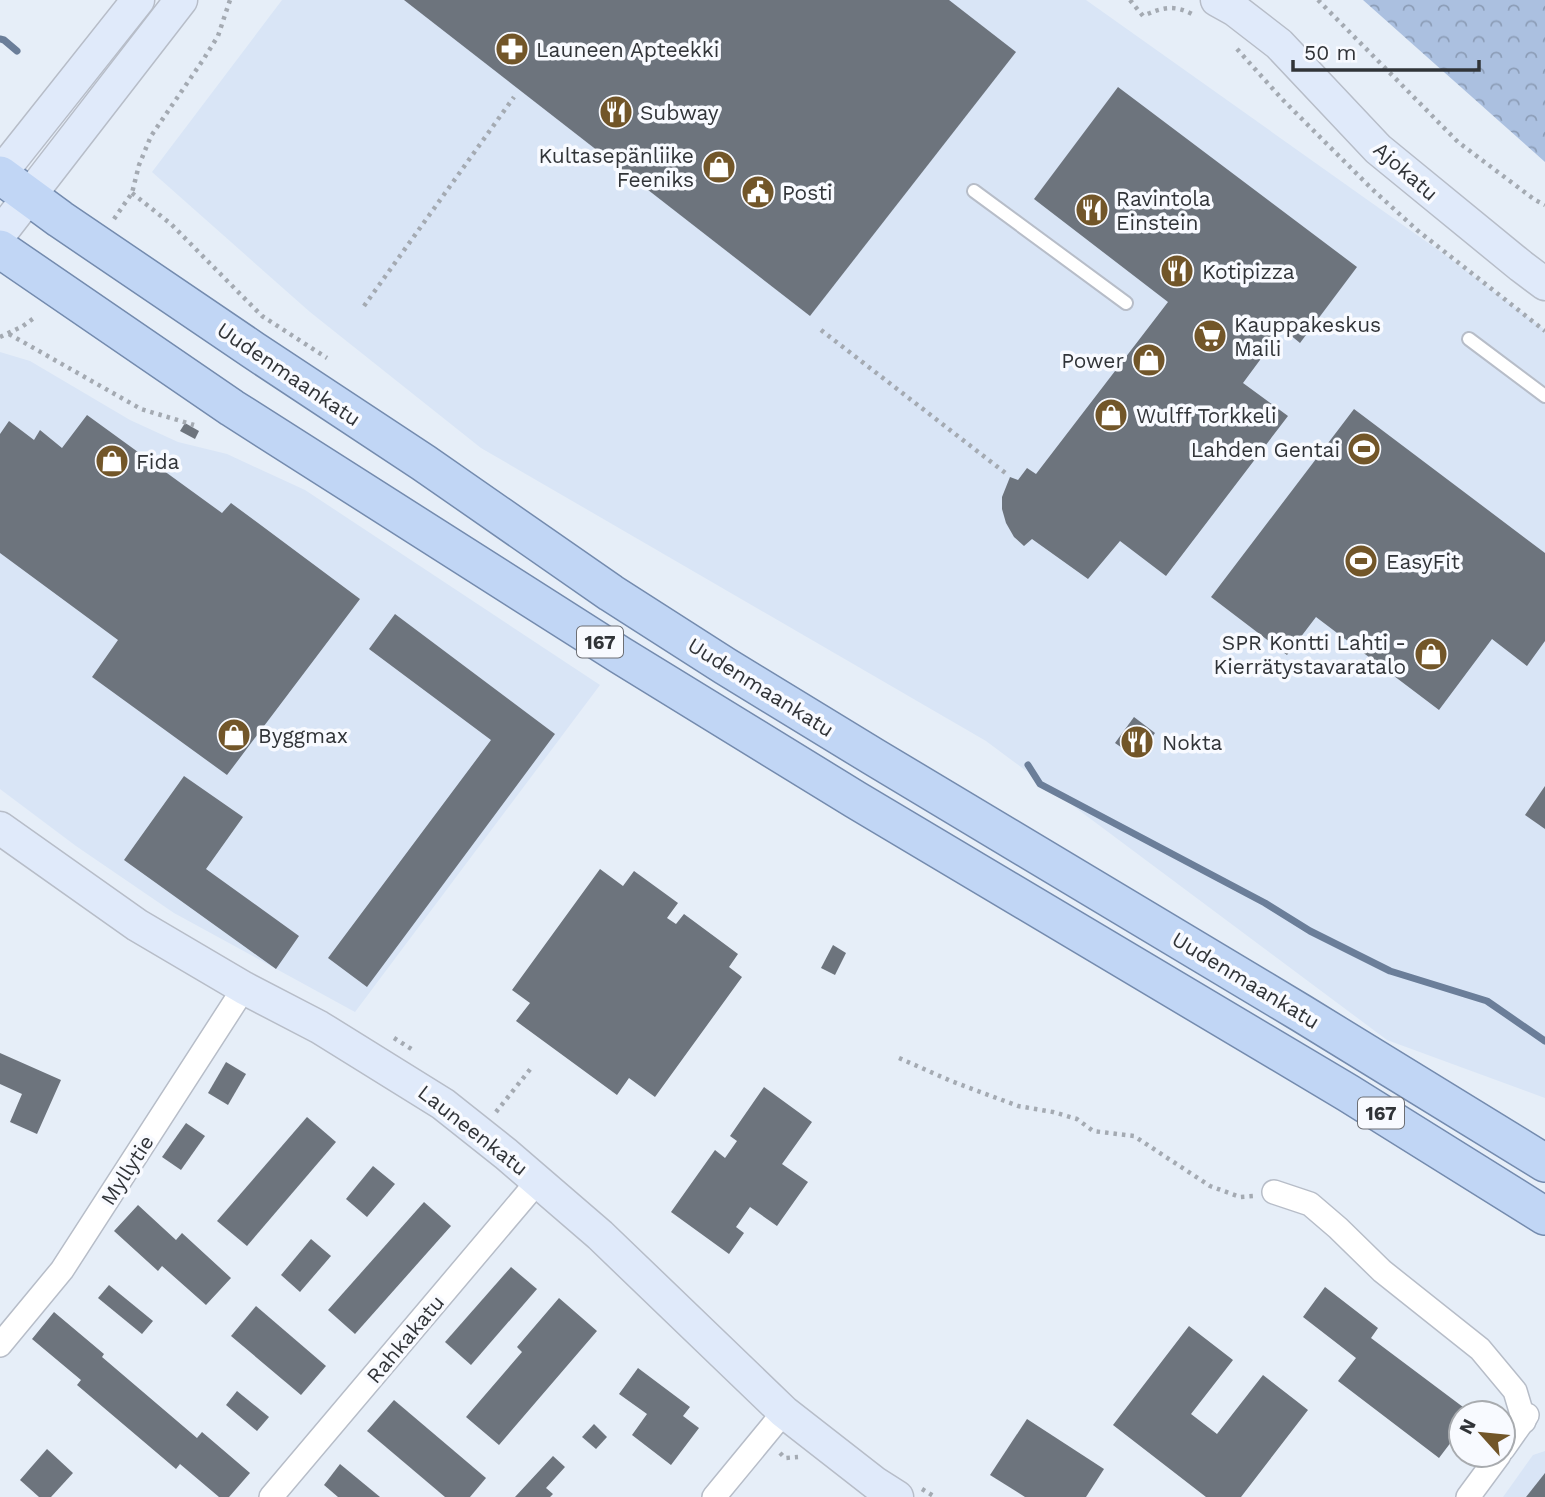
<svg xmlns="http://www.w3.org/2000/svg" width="1545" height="1497" font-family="'Work Sans',sans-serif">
  <defs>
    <pattern id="forest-crowns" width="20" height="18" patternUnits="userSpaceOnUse" patternTransform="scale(1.75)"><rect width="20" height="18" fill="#abc0e0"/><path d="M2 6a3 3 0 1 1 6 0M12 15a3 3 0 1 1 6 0" fill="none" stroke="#8c9db7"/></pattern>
  </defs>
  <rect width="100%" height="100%" fill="#e6eef8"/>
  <g fill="#d9e5f6">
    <polygon points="282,0 1086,0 1448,257 1545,330 1545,1098 1387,1040 986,741 481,448 310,312 152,172"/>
    <polygon points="0,352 30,361 130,420 178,442 227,454 305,490 600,685 355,1012 174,913 76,846 0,789"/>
    <polygon points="1545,1451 1545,1497 1503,1497 1533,1455"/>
  </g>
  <polygon fill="url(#forest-crowns)" points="1363,0 1545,0 1545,162"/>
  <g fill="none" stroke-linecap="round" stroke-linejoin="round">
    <g stroke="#6b7e99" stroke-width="7">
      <polyline points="0,39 4,40 17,51"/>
      <polyline points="1028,765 1040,784 1265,903 1310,931 1390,971 1487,1001 1545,1041"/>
    </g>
  </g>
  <g fill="#6d747d">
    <polygon points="404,0 949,0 1016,52 810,316"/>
    <polygon points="1118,87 1357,267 1300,343 1283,329 1243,383 1288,416 1166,576 1120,541 1088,579 1032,539 1024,546 1014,537 1006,523 1002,509 1002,497 1010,477 1018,480 1027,468 1036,474 1168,302 1034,199"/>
    <polygon points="1354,409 1545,553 1545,641 1527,666 1492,639 1439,710 1316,617 1287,655 1211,597"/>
    <polygon points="87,415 222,513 231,503 360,599 227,775 92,677 118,640 0,553 0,434 9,421 34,440 40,430 62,448"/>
    <polygon points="185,423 199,431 195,439 180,431"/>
    <polygon points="395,614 555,734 367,987 328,958 491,740 369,649"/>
    <polygon points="1134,717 1155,733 1137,758 1115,743"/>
    <polygon points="184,776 243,817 206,869 299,936 276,969 124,860"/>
    <polygon points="1545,786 1545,829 1525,815"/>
    <polygon points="600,869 623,886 634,871 678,903 667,918 676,924 684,914 738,954 729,967 742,977 655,1097 629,1078 617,1095 516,1021 530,1003 512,990"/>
    <polygon points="833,945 846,953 835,975 821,968"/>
    <polygon points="0,1053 61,1080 37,1134 10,1122 22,1094 0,1084"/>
    <polygon points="226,1062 246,1074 228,1105 208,1093"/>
    <polygon points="764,1087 812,1122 782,1164 808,1182 777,1226 750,1207 736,1227 744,1233 729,1254 671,1212 715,1150 725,1158 737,1141 730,1136"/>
    <polygon points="307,1117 336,1142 247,1246 217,1221"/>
    <polygon points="186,1123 205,1136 181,1170 162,1157"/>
    <polygon points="373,1166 395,1184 367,1217 346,1199"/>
    <polygon points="424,1202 451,1226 355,1334 328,1310"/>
    <polygon points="138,1205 176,1240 182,1233 231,1278 206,1305 162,1266 158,1271 114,1231"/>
    <polygon points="311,1239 331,1256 300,1292 281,1275"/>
    <polygon points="511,1267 537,1289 471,1365 445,1342"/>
    <polygon points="109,1285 153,1321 142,1334 98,1298"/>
    <polygon points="1325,1287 1378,1328 1371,1338 1471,1413 1461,1413 1461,1429 1439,1458 1338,1381 1356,1358 1303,1317"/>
    <polygon points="559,1298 597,1331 499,1445 466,1417 522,1352 517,1347"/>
    <polygon points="256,1306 326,1366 301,1395 231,1336"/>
    <polygon points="54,1312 104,1354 102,1357 197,1438 202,1432 250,1473 229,1497 219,1497 180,1464 176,1469 77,1385 81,1380 32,1339"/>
    <polygon points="1189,1326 1233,1360 1191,1414 1217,1434 1263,1375 1308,1410 1241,1497 1206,1497 1113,1425"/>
    <polygon points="638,1368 690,1407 683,1416 699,1428 671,1465 632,1435 647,1414 619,1394"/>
    <polygon points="237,1391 269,1417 257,1431 226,1405"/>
    <polygon points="394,1400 486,1478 470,1497 445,1497 367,1431"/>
    <polygon points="1027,1419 1104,1469 1086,1497 1025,1497 990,1475"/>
    <polygon points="594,1424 607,1437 596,1449 582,1437"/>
    <polygon points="47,1449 73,1473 51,1497 39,1497 20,1480"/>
    <polygon points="553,1456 565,1467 546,1488 553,1494 550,1497 515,1497"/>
    <polygon points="340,1464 380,1497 338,1497 324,1485"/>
    <polygon points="1545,1473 1545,1497 1526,1497"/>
  </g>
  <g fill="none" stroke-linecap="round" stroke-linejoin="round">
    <defs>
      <g id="lane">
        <polyline points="974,191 1126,303"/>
        <polyline points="1469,339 1545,396"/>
      </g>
      <g id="street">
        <polyline points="1274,1192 1310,1204 1338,1228 1382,1271 1480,1349 1515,1391 1524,1421"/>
        <polyline points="0,1345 62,1270 244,988"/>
        <polyline points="1503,1449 1527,1415"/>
        <polyline points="271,1497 538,1181"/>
        <polyline points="714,1497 784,1412"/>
        <polyline points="1468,1497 1499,1455"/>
      </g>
      <g id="secondary">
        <polyline points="1217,0 1235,10 1279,44 1378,149 1521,266 1545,284"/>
        <polyline points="0,174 138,0"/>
        <polyline points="0,234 181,0"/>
        <polyline points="0,828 137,925 244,988 319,1027 443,1104 506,1154 600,1235 784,1412 875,1483 897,1497"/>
      </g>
      <g id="primary">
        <polyline points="0,175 60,219 253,350 424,463 611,593 725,666 874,757 1301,1013 1545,1163"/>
        <polyline points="0,249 232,408 620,655 856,800 1348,1093 1545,1216"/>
      </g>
    </defs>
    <use href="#lane" stroke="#b7bdc8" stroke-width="16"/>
    <use href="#street" stroke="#b7bdc8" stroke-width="26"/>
    <use href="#secondary" stroke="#b7bdc8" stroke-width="35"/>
    <use href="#primary" stroke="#748bae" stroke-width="40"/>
    <g stroke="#a4aab2" stroke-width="4.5" stroke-dasharray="3.5 5" stroke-linecap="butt">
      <path d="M1130,0L1143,16C1161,8 1173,4 1192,14"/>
      <polyline points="1318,0 1458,142 1535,200 1545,205"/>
      <polyline points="1237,49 1282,99 1372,189 1417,230 1545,331"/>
      <polyline points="132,193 171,224 262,316 327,358"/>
      <polyline points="114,219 132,193 139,165 151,136 203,60 218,36 230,0"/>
      <polyline points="364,306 514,97"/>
      <polyline points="821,330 1008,475"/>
      <polyline points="9,334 141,409 194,425"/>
      <polyline points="0,337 23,326 34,318"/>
      <polyline points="394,1038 413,1050"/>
      <polyline points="899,1058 951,1081 1018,1106 1053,1112 1077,1119 1093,1131 1134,1136 1210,1186 1240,1197 1254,1196"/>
      <polyline points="496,1112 532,1067"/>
      <polyline points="780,1453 785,1458 798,1457"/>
      <polyline points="922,1489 935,1497"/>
    </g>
    <use href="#lane" stroke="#fff" stroke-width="12"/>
    <use href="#street" stroke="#fff" stroke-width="23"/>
    <use href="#secondary" stroke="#e0eafa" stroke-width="32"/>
    <use href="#primary" stroke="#c1d6f5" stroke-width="37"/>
  </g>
  <defs>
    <symbol id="pharmacy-disc" viewBox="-11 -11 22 22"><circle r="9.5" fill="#725629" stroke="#f8faff"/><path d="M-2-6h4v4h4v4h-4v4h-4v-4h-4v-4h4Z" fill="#fff"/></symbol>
    <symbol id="restaurant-disc" viewBox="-11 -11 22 22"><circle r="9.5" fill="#725629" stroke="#f8faff"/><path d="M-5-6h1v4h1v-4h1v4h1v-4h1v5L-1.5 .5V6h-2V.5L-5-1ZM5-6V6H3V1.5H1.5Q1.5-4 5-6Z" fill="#fff"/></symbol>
    <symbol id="shop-disc" viewBox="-11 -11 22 22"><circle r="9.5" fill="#725629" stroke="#f8faff"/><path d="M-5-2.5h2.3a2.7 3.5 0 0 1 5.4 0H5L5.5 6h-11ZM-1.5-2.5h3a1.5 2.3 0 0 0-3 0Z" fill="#fff"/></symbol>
    <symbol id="civic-disc" viewBox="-11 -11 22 22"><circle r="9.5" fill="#725629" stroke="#f8faff"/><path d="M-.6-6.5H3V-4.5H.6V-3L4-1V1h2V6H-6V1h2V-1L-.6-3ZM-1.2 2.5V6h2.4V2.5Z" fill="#fff"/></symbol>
    <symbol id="supermarket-disc" viewBox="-11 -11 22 22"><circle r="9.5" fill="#725629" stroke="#f8faff"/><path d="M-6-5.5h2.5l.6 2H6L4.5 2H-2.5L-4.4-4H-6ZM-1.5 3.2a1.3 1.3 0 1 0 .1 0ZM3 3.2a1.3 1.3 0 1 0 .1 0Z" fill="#fff"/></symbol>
    <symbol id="stadium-disc" viewBox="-11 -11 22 22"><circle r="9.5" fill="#725629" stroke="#f8faff"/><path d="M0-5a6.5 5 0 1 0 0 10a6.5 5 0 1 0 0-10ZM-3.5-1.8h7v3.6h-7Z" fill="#fff"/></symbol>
  </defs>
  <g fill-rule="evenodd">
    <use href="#pharmacy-disc" x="493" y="30" width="38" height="38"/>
    <use href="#restaurant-disc" x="597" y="93" width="38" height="38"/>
    <use href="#shop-disc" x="700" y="148" width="38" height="38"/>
    <use href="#civic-disc" x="739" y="173" width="38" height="38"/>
    <use href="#restaurant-disc" x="1073" y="191" width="38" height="38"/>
    <use href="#restaurant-disc" x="1158" y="252" width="38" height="38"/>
    <use href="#supermarket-disc" x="1191" y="317" width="38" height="38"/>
    <use href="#shop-disc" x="1130" y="341" width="38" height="38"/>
    <use href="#shop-disc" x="1092" y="396" width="38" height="38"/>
    <use href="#stadium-disc" x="1345" y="430" width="38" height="38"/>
    <use href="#shop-disc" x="93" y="442" width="38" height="38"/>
    <use href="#stadium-disc" x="1342" y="542" width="38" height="38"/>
    <use href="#shop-disc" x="1412" y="635" width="38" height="38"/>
    <use href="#shop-disc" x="215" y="716" width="38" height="38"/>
    <use href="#restaurant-disc" x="1118" y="723" width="38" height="38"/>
  </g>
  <g text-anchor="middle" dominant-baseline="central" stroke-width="7" stroke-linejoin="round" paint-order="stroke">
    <g fill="#f8faff" stroke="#6d6f74" stroke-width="2">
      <rect x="577" y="626.5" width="46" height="31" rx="5"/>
      <rect x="1358" y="1097.5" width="46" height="31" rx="5"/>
    </g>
    <g font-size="19" font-weight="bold" fill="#313438">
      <text x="600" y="642">167</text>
      <text x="1381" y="1113">167</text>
    </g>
    <g font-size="21" fill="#313438" stroke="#f8faff" text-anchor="start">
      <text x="536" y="49">Launeen Apteekki</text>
      <text x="640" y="112">Subway</text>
      <text x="694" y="155" text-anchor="end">Kultasepänliike<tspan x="694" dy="24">Feeniks</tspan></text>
      <text x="782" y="192">Posti</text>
      <text x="1116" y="198">Ravintola<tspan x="1116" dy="24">Einstein</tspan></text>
      <text x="1202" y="271">Kotipizza</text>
      <text x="1234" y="324">Kauppakeskus<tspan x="1234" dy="24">Maili</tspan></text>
      <text x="1124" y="360" text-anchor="end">Power</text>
      <text x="1136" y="415">Wulff Torkkeli</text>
      <text x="1340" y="449" text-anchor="end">Lahden Gentai</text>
      <text x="136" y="461">Fida</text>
      <text x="1386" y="561">EasyFit</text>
      <text x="1406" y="642" text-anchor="end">SPR Kontti Lahti -<tspan x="1406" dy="24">Kierrätystavaratalo</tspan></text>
      <text x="258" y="735">Byggmax</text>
      <text x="1162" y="742">Nokta</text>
    </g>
    <g font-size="21" fill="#313438" stroke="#f8faff">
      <text transform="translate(1406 171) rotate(41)">Ajokatu</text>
      <text transform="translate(289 374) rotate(34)">Uudenmaankatu</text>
      <text transform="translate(761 687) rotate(32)">Uudenmaankatu</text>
      <text transform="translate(1246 980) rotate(31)">Uudenmaankatu</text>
      <text transform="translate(473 1130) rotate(38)">Launeenkatu</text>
      <text transform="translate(127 1170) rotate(-57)">Myllytie</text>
      <text transform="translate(405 1339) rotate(-50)">Rahkakatu</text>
    </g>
  </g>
  <g transform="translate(1482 1434) rotate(297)"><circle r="33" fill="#f8faff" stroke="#a8abaf" stroke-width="2"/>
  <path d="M0-5L12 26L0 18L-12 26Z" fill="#725629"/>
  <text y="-10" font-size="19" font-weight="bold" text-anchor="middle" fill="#313438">N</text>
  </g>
  <path d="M1293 60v10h186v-10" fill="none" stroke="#313438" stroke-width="3.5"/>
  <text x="1304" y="60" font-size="21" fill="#313438" stroke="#f8faff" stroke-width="5" paint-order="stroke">50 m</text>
</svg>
